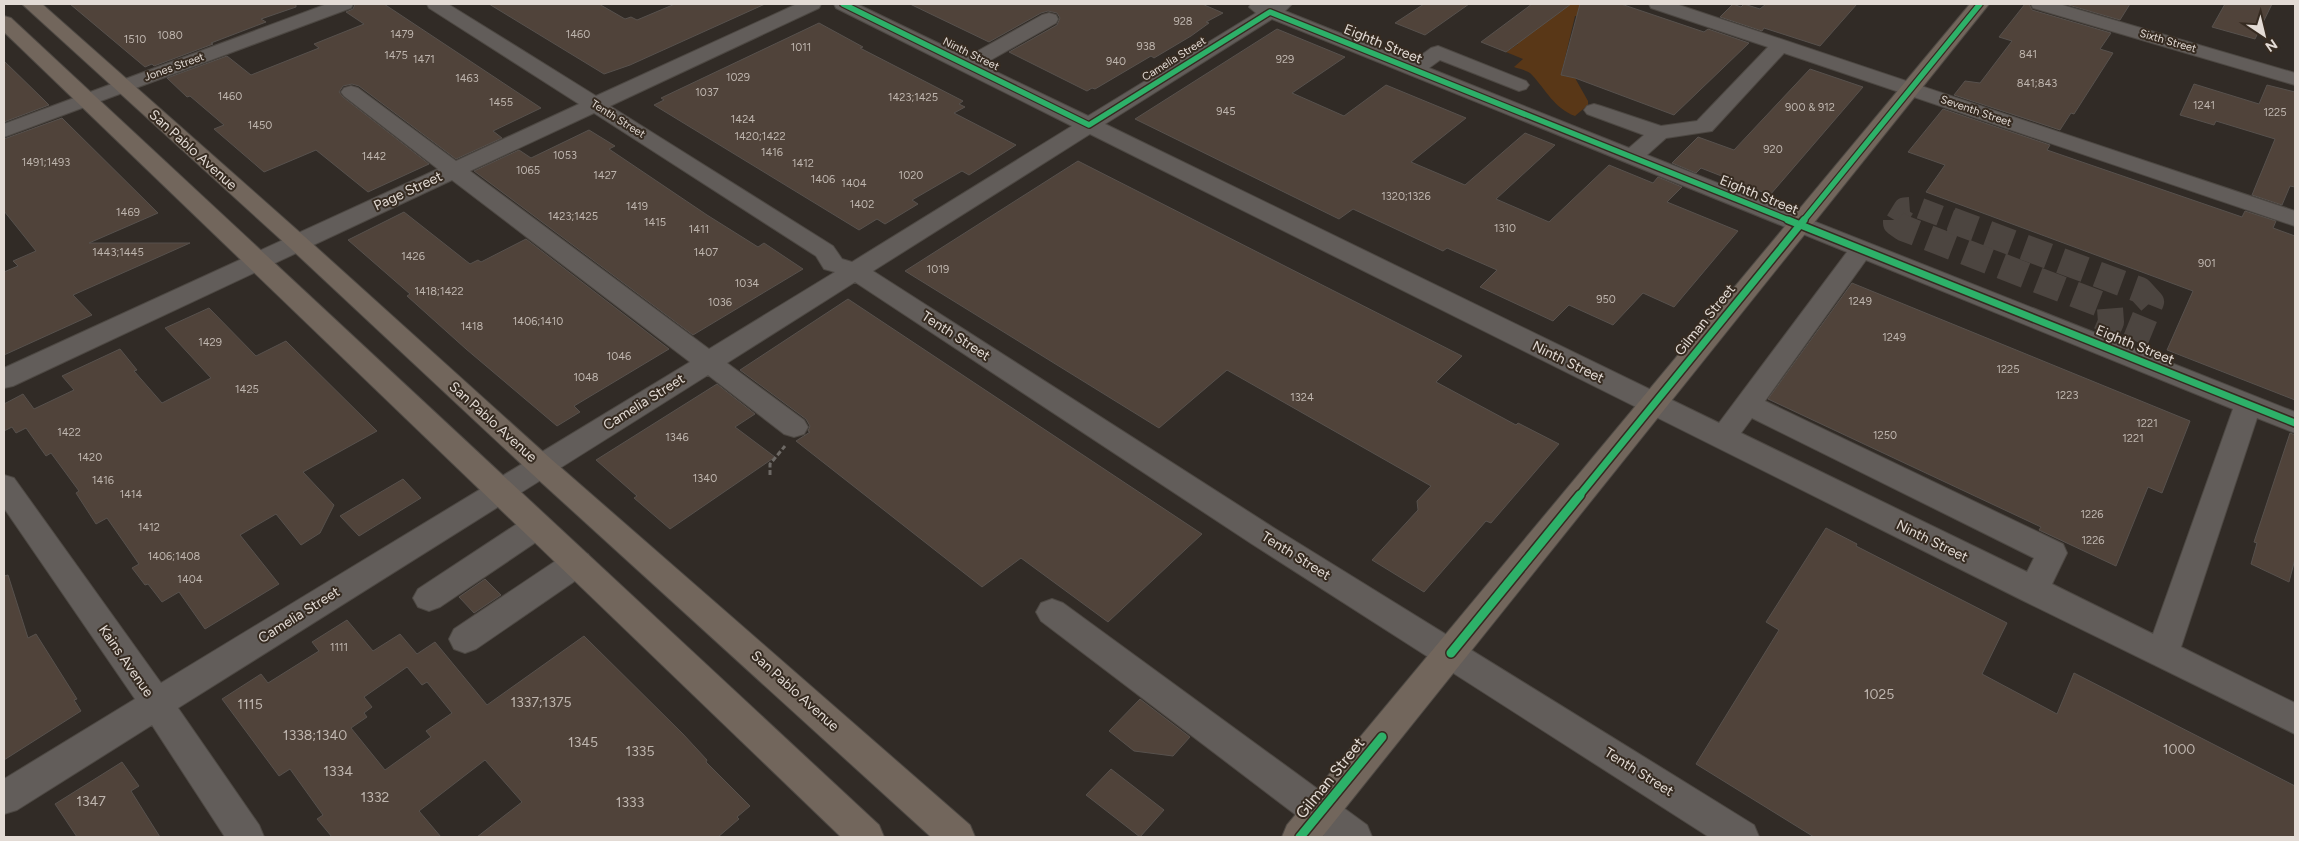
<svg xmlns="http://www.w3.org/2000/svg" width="2299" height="841" font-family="Figtree,sans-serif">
  <rect width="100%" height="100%" fill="#312b26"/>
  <path fill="#593717" d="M1560,4H1602L1586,17L1575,16L1561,75L1575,78L1588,101V105L1575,116C1554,108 1546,90 1532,75C1529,71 1520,69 1514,67L1523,59L1506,52L1518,44L1511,41Z"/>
  <g fill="#50433a" stroke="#57514d" fill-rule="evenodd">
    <polygon points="70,4 296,4 296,7 261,19 266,22 211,43 213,44 154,66 152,64 145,67"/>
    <polygon points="355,4 384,4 541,108 493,131 502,138 456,159 359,86 352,84 343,86 339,92 343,97 429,164 368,192 316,150 264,172 214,129 224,125 190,96 187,97 167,78 227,56 251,75 319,48 314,44 364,24 346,12 353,9"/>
    <polygon points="489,4 599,4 625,19 631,17 637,20 675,4 765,4 630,65 604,74"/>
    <polygon points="910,4 1202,4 1223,13 1206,22 1209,23 1191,36 1154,58 1151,56 1095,89 1092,88 1087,91 1009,52 1057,25 1060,18 1057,13 1048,11 1041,13 989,42"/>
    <polygon points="1424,4 1469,4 1425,35 1395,23"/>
    <polygon points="1532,4 1571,4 1506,52 1481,42"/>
    <polygon points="1580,4 1621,4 1704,32 1708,29 1749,43 1674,115 1575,78 1561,75"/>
    <polygon points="1733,4 1741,7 1744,4 1760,9 1766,4 1857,4 1820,46 1764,28 1762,31 1720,17"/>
    <polygon points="2025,4 2029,4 2032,10 2111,33 2100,49 2113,53 2074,114 2071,113 2060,130 1954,95 1965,81 1980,83 2012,41 1999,37"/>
    <polygon points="2065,4 2130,4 2120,20"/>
    <polygon points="2225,4 2272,4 2255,39 2212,27"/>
    <polygon points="819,23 863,47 860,48 963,101 959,104 965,107 954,113 1016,145 969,175 962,171 912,200 918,204 885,224 877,219 859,230 654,105 664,100 661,98"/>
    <polygon points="1277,29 1345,57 1292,93 1344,116 1386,85 1466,118 1411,162 1465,185 1525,133 1555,145 1496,199 1549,222 1609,165 1653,183 1658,177 1682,187 1667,202 1738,231 1674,307 1643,293 1613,325 1569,305 1553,321 1480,287 1497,270 1447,248 1443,251 1353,209 1339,219 1135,119"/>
    <polygon points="4,61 43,99 49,105 4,122"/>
    <polygon points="1810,69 1863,87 1770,195 1701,168 1696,173 1672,163 1698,137 1734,150"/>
    <polygon points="2194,84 2259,104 2267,85 2295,92 2295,187 2290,186 2282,205 2252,195 2275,139 2216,121 2214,125 2180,115"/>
    <polygon points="1943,109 2050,145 2047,150 2242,217 2245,211 2276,221 2273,228 2295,236 2295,400 2167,350 2193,291 1926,192 1945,165 1908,152"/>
    <polygon points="62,118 158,213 89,243 190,243 73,295 92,315 4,355 4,272 18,266 13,261 36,251 4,211 4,139"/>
    <polygon points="589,130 615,146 609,149 707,215 758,247 764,243 803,269 693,335 474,171 519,150 531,158"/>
    <polygon points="1078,161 1462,356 1436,382 1516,425 1518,423 1559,444 1491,523 1486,521 1424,592 1372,560 1418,510 1417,501 1431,486 1227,370 1159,428 905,271"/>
    <polygon points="404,212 470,264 478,260 481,262 526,239 669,349 574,406 580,412 557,426 466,349 407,296 410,294 348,240"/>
    <polygon points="1852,283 2190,421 2162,493 2148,487 2116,566 2039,530 2041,527 1768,399"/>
    <polygon points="848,299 1202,534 1108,622 1021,558 982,587 796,441 810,432 808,431 810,426 806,419 740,370"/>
    <polygon points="209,308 256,356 286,341 377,431 303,472 334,505 320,533 301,545 276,514 240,535 279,584 205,629 179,592 162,602 148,584 145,585 132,568 139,564 107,518 96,524 76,493 79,491 51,453 46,456 26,428 16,433 12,427 4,431 4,404 23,394 34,409 74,390 62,376 120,349 137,370 134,371 162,403 211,378 165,328"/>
    <polygon points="717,384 755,414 735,427 775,457 670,529 634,498 637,496 596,460"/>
    <polygon points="2290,433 2295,435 2295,559 2289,582 2251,564 2257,543 2254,542"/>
    <polygon points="403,479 421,498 359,536 340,516"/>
    <polygon points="1826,528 1857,544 1856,546 2007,623 1982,674 2057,714 2074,673 2295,786 2295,837 1814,837 1696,764 1779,630 1766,622"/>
    <polygon points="8,575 28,638 36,634 77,699 74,700 81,711 4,760 4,576"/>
    <polygon points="485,579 501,595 474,613 459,597"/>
    <path d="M347,620L373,651L400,634L417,654L435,642L487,705L584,636L683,734L707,760L706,762L750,806L737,817L739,819L718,837H477L522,802L485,760L419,811L441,837H332L317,819L323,815L290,769L279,776L222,699L261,674L268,683L319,651L312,642ZM407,667L422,685L427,682L452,713L426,731L431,737L385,770L351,728L367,717L364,713L372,707L364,697Z"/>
    <polygon points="1140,699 1190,737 1173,756 1134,751 1109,731"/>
    <polygon points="122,762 139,786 131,791 160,837 77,837 55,804"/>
    <polygon points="1111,769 1164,810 1140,837 1086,795"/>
  </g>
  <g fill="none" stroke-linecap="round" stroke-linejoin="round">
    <polyline stroke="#4c4540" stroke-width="21" stroke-dasharray="21 11" stroke-linecap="butt" points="1896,221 1904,208 1917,207 1954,221"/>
    <g stroke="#4c4540" stroke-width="26" stroke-dasharray="26 13" stroke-linecap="butt">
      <polyline points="1896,220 1896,223 1903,228 2110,308 2111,322 2101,345"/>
      <polyline points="1951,220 2140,290 2151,302 2129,356"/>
    </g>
    <defs>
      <g id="minor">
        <polygon points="327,4 353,4 351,8 4,137 4,124"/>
        <path d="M427,4H448L596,96L797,4H821L819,8L610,106L833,246L842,259L852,262L1072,126L836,8L834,4H857L967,57L1042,15L1049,13L1056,15L1058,19L1056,23L982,65L1088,116L1256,13L1249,7L1251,4H1292L1285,11L1412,62L1431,48L1438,46L1526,81L1529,85L1526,89L1519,91L1440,60L1429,68L1629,148L1644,135L1587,114L1584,110L1587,106L1594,104L1601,106L1661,126L1697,121L1768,47L1651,8L1649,4H1676L2295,211V226L1784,53L1712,131L1666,138L1647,155L2295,412V433L2257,418L2181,647L2295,703V734L2022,600L1090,134L873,271L1274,528L1754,825L1759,837H1709L1252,544L855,282L727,363L804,420L808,427L804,434L794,437L784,434L708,375L178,708L259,825L264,837H225L152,725L17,810L4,814V779L135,699L4,508V475L14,478L161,683L690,362L452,180L13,386L4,388V368L438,169L344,96L341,92L344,88L351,86L358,88L456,161L579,104L429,8ZM1272,19L1847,252L1719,423L1105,124ZM594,113L816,256L824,269L835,272L709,349L470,171ZM1866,260L2233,409L2153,634L2052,584L2067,553L2063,544L1765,401ZM1752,418L2034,558L2027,572L1741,433Z"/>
        <polygon points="2031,4 2059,4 2295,73 2295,85 2033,8"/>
        <polygon points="537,514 548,518 552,526 548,534 440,607 429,611 418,607 413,598 418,589 526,518"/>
        <polygon points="577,551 588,554 592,563 588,572 476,649 465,653 454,649 449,639 454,629 566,554"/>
        <polygon points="1052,599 1063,603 1367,825 1372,837 1325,837 1041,621 1036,612 1041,603"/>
      </g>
      <g id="major">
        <polygon points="22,4 42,4 305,237 551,459 970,825 975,837 931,837 531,473 289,247"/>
        <polygon points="1970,4 1989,4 1322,837 1282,837 1287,825"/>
        <polygon points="4,16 11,18 879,825 884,837 841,837 4,32"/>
      </g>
    </defs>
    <use href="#minor" stroke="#4d4843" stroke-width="2"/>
    <use href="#major" stroke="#4d4843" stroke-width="2"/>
    <polyline stroke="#6d6965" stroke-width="3" stroke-dasharray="5 2.5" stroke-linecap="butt" points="770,475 770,464 785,446"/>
    <use href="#minor" fill="#625d5a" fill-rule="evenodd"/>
    <use href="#major" fill="#72665c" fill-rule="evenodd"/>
    <defs>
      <g id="cycleway-far2">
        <polyline points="843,4 1089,125 1270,12 1791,221"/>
        <polyline points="1803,221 1980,4"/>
      </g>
      <g id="cycleway-far1">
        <polyline points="1788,220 2295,423"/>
        <polyline points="1579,496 1804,220"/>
      </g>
      <g id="cycleway">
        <polyline points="1451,653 1580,495"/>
        <polyline points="1300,837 1382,737"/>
      </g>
    </defs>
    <use href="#cycleway-far2" stroke="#362b21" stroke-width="8"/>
    <use href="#cycleway-far1" stroke="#362b21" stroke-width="10"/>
    <use href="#cycleway" stroke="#362b21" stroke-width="12"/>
    <use href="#cycleway-far2" stroke="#2db169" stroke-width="5.5"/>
    <use href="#cycleway-far1" stroke="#2db169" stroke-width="7"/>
    <use href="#cycleway" stroke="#2db169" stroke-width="9"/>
  </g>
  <g text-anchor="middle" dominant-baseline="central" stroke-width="4" stroke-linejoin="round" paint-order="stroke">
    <g font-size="11" fill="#beb5ae">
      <text x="1183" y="21">928</text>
      <text x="402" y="34">1479</text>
      <text x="578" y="34">1460</text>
      <text x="170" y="35">1080</text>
      <text x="135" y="39">1510</text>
      <text x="1146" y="46">938</text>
      <text x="801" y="47">1011</text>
      <text x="2028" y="54">841</text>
      <text x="396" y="55">1475</text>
      <text x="424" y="59">1471</text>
      <text x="1285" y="59">929</text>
      <text x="1116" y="61">940</text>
      <text x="738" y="77">1029</text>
      <text x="467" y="78">1463</text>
      <text x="2037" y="83">841;843</text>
      <text x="707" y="92">1037</text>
      <text x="230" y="96">1460</text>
      <text x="913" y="97">1423;1425</text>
      <text x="501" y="102">1455</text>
      <text x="2204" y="105">1241</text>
      <text x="1810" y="107">900 &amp; 912</text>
      <text x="1226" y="111">945</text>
      <text x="2275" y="112">1225</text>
      <text x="743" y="119">1424</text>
      <text x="260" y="125">1450</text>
      <text x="760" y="136">1420;1422</text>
      <text x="1773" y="149">920</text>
      <text x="772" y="152">1416</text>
      <text x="565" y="155">1053</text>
      <text x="374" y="156">1442</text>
      <text x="46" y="162">1491;1493</text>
      <text x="803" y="163">1412</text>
      <text x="528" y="170">1065</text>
      <text x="605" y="175">1427</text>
      <text x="911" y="175">1020</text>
      <text x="823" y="179">1406</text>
      <text x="854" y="183">1404</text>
      <text x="1406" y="196">1320;1326</text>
      <text x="862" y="204">1402</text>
      <text x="637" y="206">1419</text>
      <text x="128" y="212">1469</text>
      <text x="573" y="216">1423;1425</text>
      <text x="655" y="222">1415</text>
      <text x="1505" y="228">1310</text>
      <text x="699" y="229">1411</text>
      <text x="118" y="252">1443;1445</text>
      <text x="706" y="252">1407</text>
      <text x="413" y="256">1426</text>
      <text x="2207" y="263">901</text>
      <text x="938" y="269">1019</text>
      <text x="747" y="283">1034</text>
      <text x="439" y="291">1418;1422</text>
      <text x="1606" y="299">950</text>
      <text x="1860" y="301">1249</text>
      <text x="720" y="302">1036</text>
      <text x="538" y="321">1406;1410</text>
      <text x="472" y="326">1418</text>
      <text x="1894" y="337">1249</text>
      <text x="210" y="342">1429</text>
      <text x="619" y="356">1046</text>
      <text x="2008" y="369">1225</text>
      <text x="586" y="377">1048</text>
      <text x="247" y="389">1425</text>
      <text x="2067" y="395">1223</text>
      <text x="1302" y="397">1324</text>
      <text x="2147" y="423">1221</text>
      <text x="69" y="432">1422</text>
      <text x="1885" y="435">1250</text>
      <text x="677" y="437">1346</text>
      <text x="2133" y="438">1221</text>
      <text x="90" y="457">1420</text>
      <text x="705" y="478">1340</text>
      <text x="103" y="480">1416</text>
      <text x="131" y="494">1414</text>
      <text x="2092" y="514">1226</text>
      <text x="149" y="527">1412</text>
      <text x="2093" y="540">1226</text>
      <text x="174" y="556">1406;1408</text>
      <text x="190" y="579">1404</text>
      <text x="339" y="647">1111</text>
    </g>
    <g font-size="11" fill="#e3dbd5" stroke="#362b21">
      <text transform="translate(2168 41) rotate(16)">Sixth Street</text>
      <text transform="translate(971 54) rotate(26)">Ninth Street</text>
      <text transform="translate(1174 59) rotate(-32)">Camelia Street</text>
      <text transform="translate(174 67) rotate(-20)">Jones Street</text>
      <text transform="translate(1976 111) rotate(19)">Seventh Street</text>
      <text transform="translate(618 119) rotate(32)">Tenth Street</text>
    </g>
    <g font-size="14" fill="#e3dbd5" stroke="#362b21">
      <text transform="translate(1383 44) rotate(22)">Eighth Street</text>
      <text transform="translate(193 150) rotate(42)">San Pablo Avenue</text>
      <text transform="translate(408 191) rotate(-25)">Page Street</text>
      <text transform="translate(1759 195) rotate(22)">Eighth Street</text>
      <text transform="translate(1705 320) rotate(-51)">Gilman Street</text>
      <text transform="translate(956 336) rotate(33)">Tenth Street</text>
      <text transform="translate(2135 345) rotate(22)">Eighth Street</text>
      <text transform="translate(1568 362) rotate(26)">Ninth Street</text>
      <text transform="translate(644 402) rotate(-32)">Camelia Street</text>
      <text transform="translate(493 422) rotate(42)">San Pablo Avenue</text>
      <text transform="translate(1932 541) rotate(26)">Ninth Street</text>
      <text transform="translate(1296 556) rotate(32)">Tenth Street</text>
      <text transform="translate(299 615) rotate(-32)">Camelia Street</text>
      <text transform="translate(126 661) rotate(55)">Kains Avenue</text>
      <text transform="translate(795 691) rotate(42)">San Pablo Avenue</text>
      <text transform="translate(1639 772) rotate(32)">Tenth Street</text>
    </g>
    <g font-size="14" fill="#beb5ae">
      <text x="1879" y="694">1025</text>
      <text x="541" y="702">1337;1375</text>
      <text x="250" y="704">1115</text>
      <text x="315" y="735">1338;1340</text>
      <text x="583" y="742">1345</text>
      <text x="2179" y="749">1000</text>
      <text x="640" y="751">1335</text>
      <text x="338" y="771">1334</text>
      <text x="375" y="797">1332</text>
      <text x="91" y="801">1347</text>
      <text x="630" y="802">1333</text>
    </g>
    <g font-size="16" fill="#e3dbd5" stroke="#362b21">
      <text transform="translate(1330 778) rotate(-51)">Gilman Street</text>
    </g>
  </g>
  <rect width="2299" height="841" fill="none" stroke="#e3dbd5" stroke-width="10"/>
  <g transform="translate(2264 35) rotate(145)" stroke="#362b21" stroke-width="4" paint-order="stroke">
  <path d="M0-4L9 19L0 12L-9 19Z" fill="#e3dbd5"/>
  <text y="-8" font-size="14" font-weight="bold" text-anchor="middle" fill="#e3dbd5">N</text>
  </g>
</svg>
